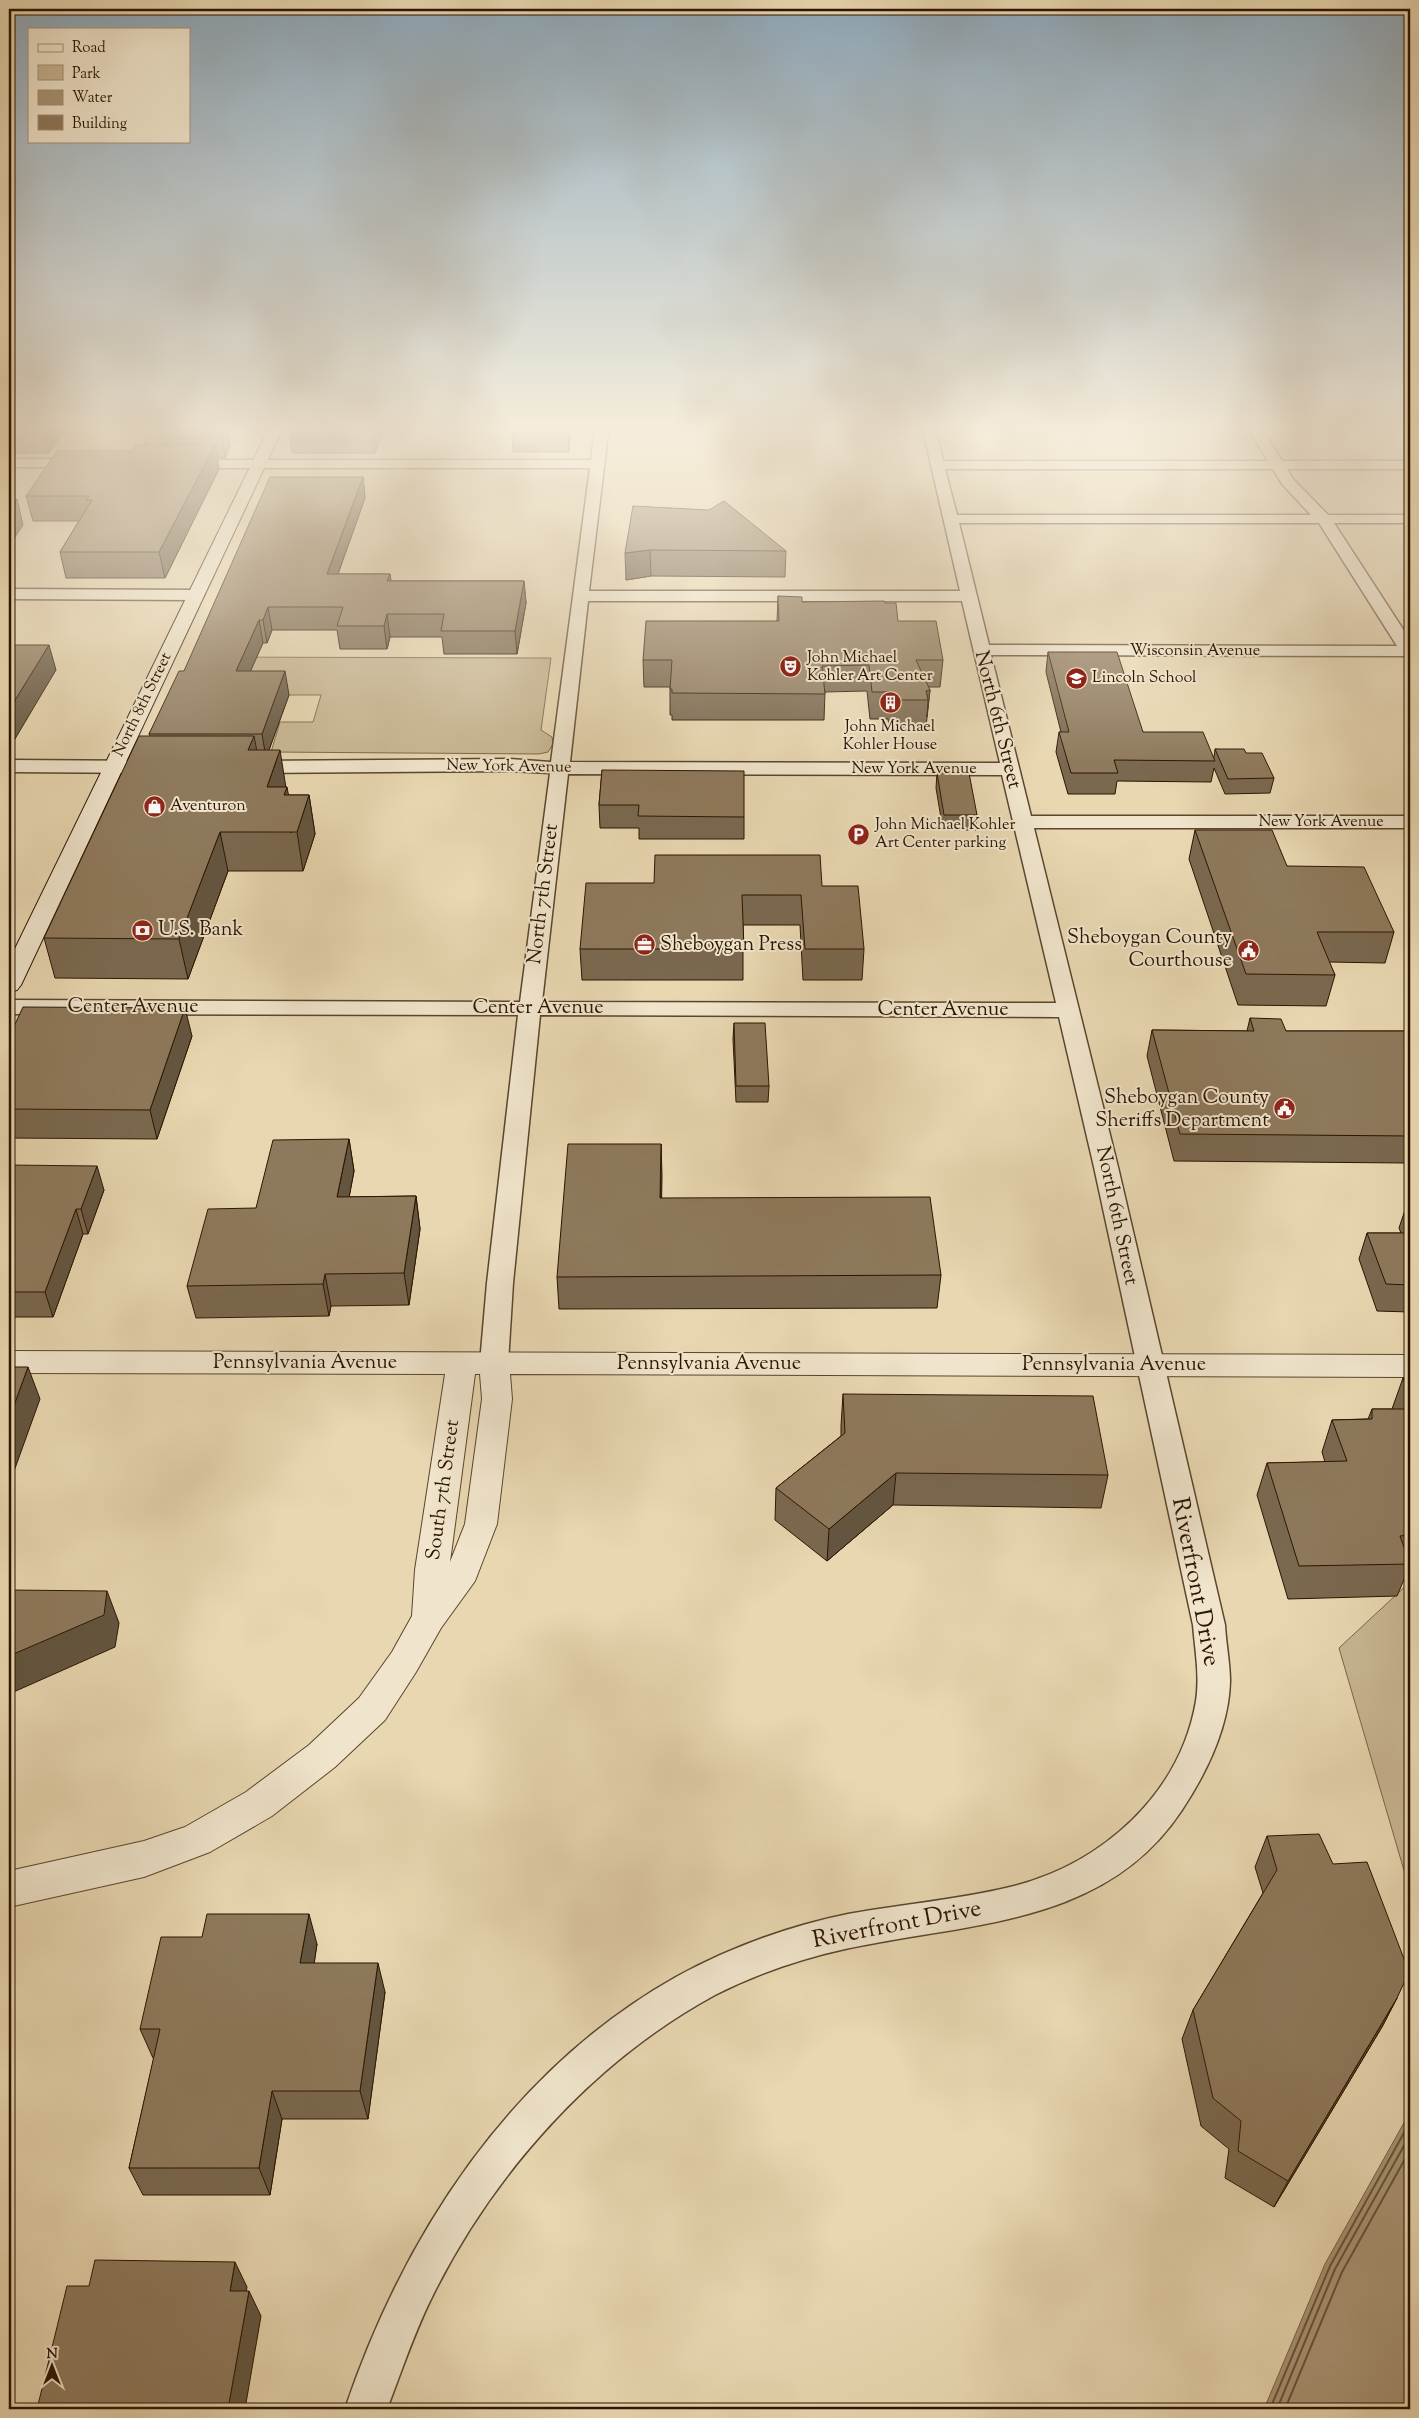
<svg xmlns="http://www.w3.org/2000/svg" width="1419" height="2418" font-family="'Sorts Mill Goudy',serif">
  <rect width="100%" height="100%" fill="#e8d7b1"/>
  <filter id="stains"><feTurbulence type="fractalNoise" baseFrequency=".004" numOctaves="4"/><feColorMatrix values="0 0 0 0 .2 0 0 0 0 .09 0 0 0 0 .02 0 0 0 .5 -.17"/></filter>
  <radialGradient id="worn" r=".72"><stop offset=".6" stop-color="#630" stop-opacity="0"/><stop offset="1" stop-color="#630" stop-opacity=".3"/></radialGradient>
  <g fill="#c8b693" stroke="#7a654a">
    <polygon points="171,426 245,426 236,443 161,442"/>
    <polygon points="193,657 551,658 541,730 552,737 553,744 548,752 539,754 271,752 280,722 313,722 321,695 175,695"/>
    <polygon points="1410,1582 1410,1891 1339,1648"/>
  </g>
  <polygon fill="#a89575" stroke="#766146" points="1410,2112 1410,2409 1264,2409 1325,2264"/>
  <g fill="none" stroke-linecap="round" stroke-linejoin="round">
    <g stroke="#6a543a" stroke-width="2">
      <polyline points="1270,2409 1330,2266 1410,2122"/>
      <polyline points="1277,2409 1335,2269 1410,2135"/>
      <polyline points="1285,2409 1342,2272 1410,2150"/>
    </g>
    <defs>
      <g id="minor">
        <path d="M595,426H609L589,591H960L922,426H935L943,461H1268L1247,426H1260L1282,461H1410V469H1287L1293,479L1328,515H1410V523H1334L1410,640V658L1404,656L991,655L1031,816H1410V828H1034L1118,1167L1225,1625C1226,1644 1230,1663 1230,1681C1229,1727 1207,1772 1182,1810C1105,1927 968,1922 845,1949C800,1959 756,1974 715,1995C595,2060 495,2171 434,2293C415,2330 402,2370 387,2409H345C404,2234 511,2070 676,1977C729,1948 789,1926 848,1914C902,1904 957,1900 1010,1887C1101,1865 1180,1795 1196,1701C1200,1675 1195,1650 1193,1625L1094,1167L1059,1017L540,1015L513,1283L508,1363L504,1370L494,1373L484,1370L480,1363L487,1283L518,1015L9,1014V1000L520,1002L550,773L510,771L249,773L242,771L240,767L242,763L249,761L510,759L551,762L590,468H185L178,464L185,460H591ZM945,469H1273L1282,484L1311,515H957ZM959,523H1319L1397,646L989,645ZM588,601H962L1000,763L570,762ZM568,774L1002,775L1056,1003L542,1002Z"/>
        <polygon points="9,459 83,459 90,463 83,467 9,467"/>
        <polygon points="9,589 196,590 202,592 204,595 202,598 196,600 9,599"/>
        <polygon points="9,760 159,761 166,763 168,767 166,771 159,773 9,772"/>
      </g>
      <path id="tertiary" d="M9,1351L1410,1355V1377L510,1374L512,1399L497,1524L475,1581L441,1628L416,1672L385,1720L335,1767L272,1816L210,1852L144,1877L9,1907V1871L144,1841L185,1827L246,1792L309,1745L359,1698L392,1652L412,1616L415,1570L445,1374L9,1373ZM475,1374H480L482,1399L465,1524L450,1562Z"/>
      <polygon id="secondary" points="270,426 284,426 21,985 17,990 9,992 9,961"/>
    </defs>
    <use href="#minor" stroke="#5b452c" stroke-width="3"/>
    <use href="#tertiary" stroke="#5b452c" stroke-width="2"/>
    <use href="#secondary" stroke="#2c1400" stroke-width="2"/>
    <use href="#minor" fill="#f0e5cc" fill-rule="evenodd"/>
    <use href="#tertiary" fill="#f0e5cc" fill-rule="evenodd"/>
    <use href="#secondary" fill="#f0e5cc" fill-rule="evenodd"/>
  </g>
  <g fill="#7a684f" stroke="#2c1400">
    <polygon points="9,426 68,426 49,453 9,453"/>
    <polygon points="297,426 385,426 375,453 292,453 290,440"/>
    <polygon points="571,426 569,452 513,452 512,434"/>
    <polygon points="227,428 230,446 225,458 217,457 219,469 165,578 66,578 60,552 79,521 33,521 26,496 145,445 144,439"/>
    <polygon points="363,477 365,498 338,574 390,574 391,581 524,581 526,603 517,654 444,654 442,637 390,637 387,649 340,649 337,630 272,630 267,643 263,643 250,671 289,695 269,750 286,787 288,795 309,795 315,834 303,871 228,871 188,979 55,978 44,938 150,736 149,734 184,671"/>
    <polygon points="633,506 786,551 785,577 651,576 626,580"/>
    <polygon points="778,596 802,602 885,603 898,621 943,660 940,687 928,687 930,690 926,727 889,727 888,719 870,719 867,691 825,692 824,720 672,720 672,715 670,715 670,687 644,687 643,660 777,621"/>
    <polygon points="1048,652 1143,732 1214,757 1215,749 1246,753 1274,778 1270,793 1225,794 1214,768 1211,782 1117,781 1115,794 1068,794 1056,752 1059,732 1061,732 1046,672"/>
    <polygon points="602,770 744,817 744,839 639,839 639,828 600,828 599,805"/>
    <polygon points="937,773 977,815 976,830 943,830 936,788"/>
    <polygon points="1195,830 1287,866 1394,932 1385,963 1329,962 1335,975 1326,1006 1238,1005 1189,859"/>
    <polygon points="654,883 822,886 864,949 862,980 803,980 800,925 743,925 743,980 582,980 580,949"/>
    <polygon points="1250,1018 1286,1031 1410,1031 1410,1174 1406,1163 1174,1161 1147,1056 1152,1030 1247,1031"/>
    <polygon points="734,1023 769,1086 768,1102 736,1102 733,1039"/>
    <polygon points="192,1036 157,1139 9,1138 9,1037"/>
    <polygon points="349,1139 354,1171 349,1197 416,1196 420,1229 409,1305 331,1306 329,1316 196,1318 187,1286 256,1208"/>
    <polygon points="661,1144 661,1198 941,1275 937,1308 559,1309 557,1277"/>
    <polygon points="9,1165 104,1190 88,1234 83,1234 53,1317 9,1317"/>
    <polygon points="1408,1201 1410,1201 1410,1312 1377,1311 1359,1259 1367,1233 1401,1233 1399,1228"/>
    <polygon points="1403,1378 1410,1378 1410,1568 1409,1568 1397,1596 1288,1599 1257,1495 1267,1463 1325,1462 1322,1452 1332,1420 1368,1419 1372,1409 1392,1409"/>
    <polygon points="843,1394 1108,1475 1101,1508 893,1505 827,1561 775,1520 776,1488 841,1436 841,1426"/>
    <polygon points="1267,1836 1397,1998 1382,2027 1274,2207 1225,2178 1229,2149 1201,2126 1182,2039 1193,2010 1263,1893 1255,1867"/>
    <polygon points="317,1944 314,1963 385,1992 368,2119 282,2119 270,2195 143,2195 129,2168 154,2058 153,2058 140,2029"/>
  </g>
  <g fill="#635540" stroke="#2c1400">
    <polygon points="51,426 68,426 49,453 44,434"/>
    <polygon points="379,426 385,426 375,453 373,440"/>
    <polygon points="569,426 571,426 569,452 568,433"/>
    <polygon points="227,428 230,446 225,458 222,439"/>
    <polygon points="215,445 219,469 165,578 159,552"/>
    <polygon points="363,477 365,498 330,596 327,574"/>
    <polygon points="17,499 23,525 9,546 9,511"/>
    <polygon points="650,550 651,576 626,580 625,553"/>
    <polygon points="390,574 393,596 387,581"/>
    <polygon points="524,581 526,603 517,654 515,631"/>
    <polygon points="268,607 272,630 267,643 263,620"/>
    <polygon points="387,614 390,637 387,649 384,626"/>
    <polygon points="259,620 263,643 240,695 236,671"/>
    <polygon points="49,645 56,670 9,749 9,710"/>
    <polygon points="285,671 289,695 266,758 262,734"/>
    <polygon points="930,690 927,716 927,717 928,700 926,691"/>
    <polygon points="254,736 261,773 248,750"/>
    <polygon points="280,750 286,788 267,787"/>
    <polygon points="287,787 294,825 291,833 284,795"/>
    <polygon points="309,795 315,834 303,871 297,832"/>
    <polygon points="220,832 228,871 188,979 179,939"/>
    <polygon points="185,1008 192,1036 157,1139 150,1110"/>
    <polygon points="349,1139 354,1171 343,1230 337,1197"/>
    <polygon points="661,1144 662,1176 661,1231 660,1198"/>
    <polygon points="97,1166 104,1190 88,1234 81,1209"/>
    <polygon points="416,1196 420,1229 409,1305 404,1273"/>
    <polygon points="76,1209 83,1234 53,1317 45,1292"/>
    <polygon points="325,1274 331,1306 329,1316 323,1284"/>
    <polygon points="28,1367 40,1399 9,1485 9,1419"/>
    <polygon points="896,1473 893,1505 827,1561 829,1529"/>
    <polygon points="107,1591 119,1623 115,1647 9,1694 9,1656"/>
    <polygon points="309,1914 317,1944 310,1992 300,1963"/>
    <polygon points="378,1963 385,1992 368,2119 360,2091"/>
    <polygon points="1397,1998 1382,2027 1274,2207 1288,2181"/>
    <polygon points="272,2091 282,2119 270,2195 259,2168"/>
    <polygon points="235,2262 247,2287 242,2316 230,2291"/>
    <polygon points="249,2291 261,2316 245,2409 228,2409"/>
  </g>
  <g fill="#8e795c" stroke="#2c1400">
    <polygon points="9,426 51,426 44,434 9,434"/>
    <polygon points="297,426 379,426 373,440 290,440"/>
    <polygon points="513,426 569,426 568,433 512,434"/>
    <polygon points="152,427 227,428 222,439 144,439"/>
    <polygon points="135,445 215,445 159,552 60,552 92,500 86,500 89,496 26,496 57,451 131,451"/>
    <polygon points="270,477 363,477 327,574 390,574 387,581 524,581 515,631 441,631 444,614 387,614 384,626 337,626 343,607 268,607 263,620 259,620 236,671 285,671 262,734 149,734 179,671 184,671"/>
    <polygon points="9,499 17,499 9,511"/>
    <polygon points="724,501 786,551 650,550 625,553 633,506 709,510"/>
    <polygon points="778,596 802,597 802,602 884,601 885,603 896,603 898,621 936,621 943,660 916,660 930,690 926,691 928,700 891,700 890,692 872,692 869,665 822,666 825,694 672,693 672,689 670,689 672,660 643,660 646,621 779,621"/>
    <polygon points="9,645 49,645 9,710"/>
    <polygon points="1048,652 1117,652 1143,732 1203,732 1215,761 1114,760 1118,773 1071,773 1059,732 1069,732"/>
    <polygon points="139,736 254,736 248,750 280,750 267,787 287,787 284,795 309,795 297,832 220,832 179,939 44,938"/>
    <polygon points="1215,749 1244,749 1246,753 1262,753 1274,778 1228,779"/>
    <polygon points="602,770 744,771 744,817 638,816 639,805 599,805"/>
    <polygon points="937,773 969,773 977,815 944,815"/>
    <polygon points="1195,830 1272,830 1287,866 1364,867 1394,932 1317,932 1335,975 1246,974"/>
    <polygon points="655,855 820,855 822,886 858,886 864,949 805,949 801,895 742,895 744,949 580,949 586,883 654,883"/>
    <polygon points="23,1007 185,1008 150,1110 9,1109 9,1037"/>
    <polygon points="1250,1018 1281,1019 1286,1031 1410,1031 1410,1136 1180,1134 1152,1030 1254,1031"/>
    <polygon points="734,1023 765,1023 769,1086 736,1086"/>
    <polygon points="349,1139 337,1197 416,1196 404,1273 325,1274 323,1284 187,1286 208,1209 256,1208 273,1140"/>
    <polygon points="568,1144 661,1144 660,1198 930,1197 941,1275 557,1277"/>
    <polygon points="9,1165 97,1166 81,1209 76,1209 45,1292 9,1292"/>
    <polygon points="1367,1233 1410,1233 1410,1285 1386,1284"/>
    <polygon points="9,1367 28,1367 9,1419"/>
    <polygon points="1403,1378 1410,1378 1410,1397"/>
    <polygon points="843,1394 1093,1396 1108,1475 896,1473 829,1529 776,1488 845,1433"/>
    <polygon points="1372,1409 1410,1409 1410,1535 1400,1536 1410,1564 1299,1566 1267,1463 1347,1461 1332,1420 1372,1419"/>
    <polygon points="9,1590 107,1591 104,1615 9,1656"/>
    <polygon points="1319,1834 1333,1864 1367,1862 1409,1972 1397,1998 1288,2181 1238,2151 1241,2121 1213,2098 1193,2010 1277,1870 1267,1836"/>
    <polygon points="207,1914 309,1914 300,1963 378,1963 360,2091 272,2091 259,2168 129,2168 160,2029 140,2029 161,1937 202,1937"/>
    <polygon points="95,2260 235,2262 230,2291 249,2291 228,2409 37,2409 67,2286 89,2286"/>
  </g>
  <linearGradient id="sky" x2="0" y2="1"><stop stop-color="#8ea8ba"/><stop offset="0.56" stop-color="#f5eddc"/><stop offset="1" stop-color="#f5eddc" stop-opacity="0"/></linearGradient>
  <rect width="1419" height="764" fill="url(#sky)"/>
  <defs>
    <symbol id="theatre-disc" viewBox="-11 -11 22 22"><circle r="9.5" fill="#8f2418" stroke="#f0e5cc"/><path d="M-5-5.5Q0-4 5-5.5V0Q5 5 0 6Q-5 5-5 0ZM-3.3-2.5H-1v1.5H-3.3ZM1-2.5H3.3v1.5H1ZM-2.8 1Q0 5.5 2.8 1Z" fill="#fff"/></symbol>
    <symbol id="school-disc" viewBox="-11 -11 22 22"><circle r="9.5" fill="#8f2418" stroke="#f0e5cc"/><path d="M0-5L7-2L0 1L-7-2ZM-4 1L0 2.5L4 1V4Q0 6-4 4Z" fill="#fff"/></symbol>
    <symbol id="building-disc" viewBox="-11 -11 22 22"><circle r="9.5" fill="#8f2418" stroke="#f0e5cc"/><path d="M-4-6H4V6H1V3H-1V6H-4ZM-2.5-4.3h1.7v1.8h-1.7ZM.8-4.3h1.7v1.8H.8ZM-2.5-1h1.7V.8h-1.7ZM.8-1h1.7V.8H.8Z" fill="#fff"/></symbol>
    <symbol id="shop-disc" viewBox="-11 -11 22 22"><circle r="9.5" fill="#8f2418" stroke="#f0e5cc"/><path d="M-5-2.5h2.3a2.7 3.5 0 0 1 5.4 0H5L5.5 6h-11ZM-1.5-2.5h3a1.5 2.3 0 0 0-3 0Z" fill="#fff"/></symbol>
    <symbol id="parking-disc" viewBox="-11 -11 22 22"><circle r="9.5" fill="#8f2418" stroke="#f0e5cc"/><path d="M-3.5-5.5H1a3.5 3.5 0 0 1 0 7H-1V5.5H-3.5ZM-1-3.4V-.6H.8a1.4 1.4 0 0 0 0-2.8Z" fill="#fff"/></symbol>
    <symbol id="bank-disc" viewBox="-11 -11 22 22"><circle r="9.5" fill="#8f2418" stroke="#f0e5cc"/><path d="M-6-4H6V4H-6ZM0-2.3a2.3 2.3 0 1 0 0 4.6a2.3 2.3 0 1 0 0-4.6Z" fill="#fff"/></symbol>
    <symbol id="office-disc" viewBox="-11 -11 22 22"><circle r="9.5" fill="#8f2418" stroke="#f0e5cc"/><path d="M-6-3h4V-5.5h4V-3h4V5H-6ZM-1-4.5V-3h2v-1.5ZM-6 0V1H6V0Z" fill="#fff"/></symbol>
    <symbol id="civic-disc" viewBox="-11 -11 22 22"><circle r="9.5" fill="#8f2418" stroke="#f0e5cc"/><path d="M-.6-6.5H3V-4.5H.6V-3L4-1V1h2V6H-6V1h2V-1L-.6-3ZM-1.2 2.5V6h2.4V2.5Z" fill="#fff"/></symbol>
  </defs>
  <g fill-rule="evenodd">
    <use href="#theatre-disc" x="778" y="654" width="25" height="25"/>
    <use href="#school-disc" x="1064" y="666" width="25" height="25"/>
    <use href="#building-disc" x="878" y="690" width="25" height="25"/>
    <use href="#shop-disc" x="142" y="794" width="25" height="25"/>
    <use href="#parking-disc" x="846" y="822" width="25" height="25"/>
    <use href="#bank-disc" x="130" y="918" width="25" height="25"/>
    <use href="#office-disc" x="632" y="932" width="25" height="25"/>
    <use href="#civic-disc" x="1236" y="938" width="25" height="25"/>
    <use href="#civic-disc" x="1272" y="1096" width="25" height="25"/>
  </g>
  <g text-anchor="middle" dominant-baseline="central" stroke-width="4" stroke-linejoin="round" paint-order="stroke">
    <g font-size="16" fill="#2c1400" stroke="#f0e5cc">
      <text x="1195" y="651">Wisconsin Avenue</text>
      <text transform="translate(143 705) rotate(-64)">North 8th Street</text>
      <text transform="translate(509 767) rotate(1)">New York Avenue</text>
      <text x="914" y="769">New York Avenue</text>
      <text x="1321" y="822">New York Avenue</text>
    </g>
    <g font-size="16" fill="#2c1400" stroke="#f0e5cc" text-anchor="start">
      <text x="807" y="658">John Michael<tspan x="807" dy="18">Kohler Art Center</tspan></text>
      <text x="1092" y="678">Lincoln School</text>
      <text x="890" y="727" text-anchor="middle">John Michael<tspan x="890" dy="18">Kohler House</tspan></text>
      <text x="170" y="806">Aventuron</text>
      <text x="875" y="825">John Michael Kohler<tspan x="875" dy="18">Art Center parking</tspan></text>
    </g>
    <g font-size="20" fill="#2c1400" stroke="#f0e5cc">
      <text transform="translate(997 720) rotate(76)">North 6th Street</text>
      <text transform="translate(544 894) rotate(-83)">North 7th Street</text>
      <text x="133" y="1007">Center Avenue</text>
      <text x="538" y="1008">Center Avenue</text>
      <text x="943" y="1010">Center Avenue</text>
      <text transform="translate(1116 1216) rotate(78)">North 6th Street</text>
      <text x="305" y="1363">Pennsylvania Avenue</text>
      <text x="709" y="1364">Pennsylvania Avenue</text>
      <text x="1114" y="1365">Pennsylvania Avenue</text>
      <text transform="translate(444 1490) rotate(-82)">South 7th Street</text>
    </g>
    <g font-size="20" fill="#2c1400" stroke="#f0e5cc" text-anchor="start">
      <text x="158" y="930">U.S. Bank</text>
      <text x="1232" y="938" text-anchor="end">Sheboygan County<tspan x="1232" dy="23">Courthouse</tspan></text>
      <text x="660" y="945">Sheboygan Press</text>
      <text x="1269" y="1098" text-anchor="end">Sheboygan County<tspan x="1269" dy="23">Sheriffs Department</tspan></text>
    </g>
    <g font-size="24" fill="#2c1400" stroke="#f0e5cc">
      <text transform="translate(1195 1582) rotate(79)">Riverfront Drive</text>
      <text transform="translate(897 1925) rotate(-11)">Riverfront Drive</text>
    </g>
  </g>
  <rect width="1419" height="2418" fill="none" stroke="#e8d7b1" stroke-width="30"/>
  <rect x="10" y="10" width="1399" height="2398" fill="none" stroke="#2c1400" stroke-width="2.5"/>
  <rect x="15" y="15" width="1389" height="2388" fill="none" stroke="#2c1400"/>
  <rect x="28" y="28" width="162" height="115" fill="#f0e5cc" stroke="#a2917a"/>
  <rect x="38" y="44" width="25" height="8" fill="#f0e5cc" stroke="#a2917a"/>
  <text x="72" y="52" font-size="15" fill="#2c1400">Road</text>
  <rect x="38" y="65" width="25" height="15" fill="#c8b693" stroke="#a2917a"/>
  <text x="72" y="78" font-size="15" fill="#2c1400">Park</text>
  <rect x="38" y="90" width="25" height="15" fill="#a89575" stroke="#a2917a"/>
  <text x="72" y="102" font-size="15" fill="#2c1400">Water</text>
  <rect x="38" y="115" width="25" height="15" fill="#8e795c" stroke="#a2917a"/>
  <text x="72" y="128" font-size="15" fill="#2c1400">Building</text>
  <g transform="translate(52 2366)" stroke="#f0e5cc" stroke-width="4" paint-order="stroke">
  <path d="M0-4L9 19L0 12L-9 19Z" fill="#2c1400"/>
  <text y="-8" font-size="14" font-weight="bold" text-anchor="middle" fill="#2c1400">N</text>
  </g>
  <rect width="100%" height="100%" filter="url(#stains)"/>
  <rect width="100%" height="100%" fill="url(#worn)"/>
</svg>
